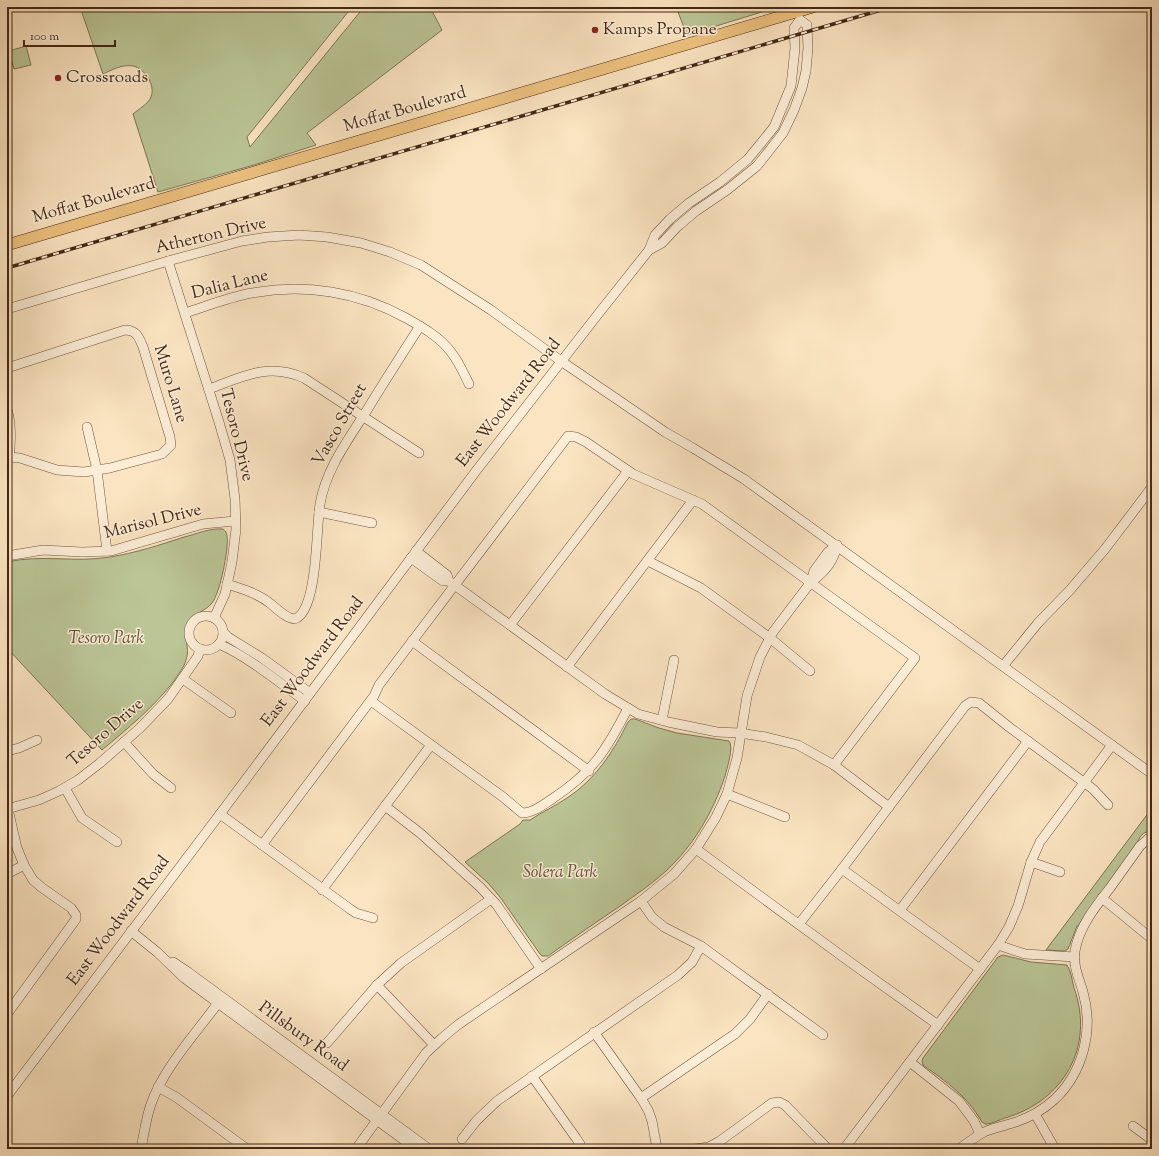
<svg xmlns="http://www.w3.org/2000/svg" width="1159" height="1156" font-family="'Sorts Mill Goudy',serif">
  <rect width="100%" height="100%" fill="#fbe4c1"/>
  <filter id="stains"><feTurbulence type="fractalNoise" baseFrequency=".005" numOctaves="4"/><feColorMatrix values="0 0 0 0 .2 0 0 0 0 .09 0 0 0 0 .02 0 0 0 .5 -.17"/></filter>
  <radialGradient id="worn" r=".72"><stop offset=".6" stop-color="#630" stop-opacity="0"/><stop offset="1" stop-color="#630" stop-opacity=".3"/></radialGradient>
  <g fill="#bbc596" stroke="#7f7656">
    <path d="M80,7H352L247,137L250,147L364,7H430L442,30L307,133L316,145L254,165L158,192L133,114C139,109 148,104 151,97C156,85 144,68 133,66C122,64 112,70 103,74Z"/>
    <polygon points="676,7 778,7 687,35"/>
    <polygon points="26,46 31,65 14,69 9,51"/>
    <path d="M223,529C225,531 227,532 227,536C229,549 220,593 212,603C206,611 194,613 189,622C181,634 191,647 186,660C184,668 178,674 174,681C153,708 127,729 102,750L7,648V562C43,554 75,563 110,557C135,553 160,545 184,537C197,534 209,528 223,529Z"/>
    <path d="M631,719H635L659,728L677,733L729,741C734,747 727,768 725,776C713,812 694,845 666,871C653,883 638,893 623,904C598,921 573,938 548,956H542L540,954L500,897L488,883L465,862L520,824L523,820H530C542,812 555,806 567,798C595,780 614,751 628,722Z"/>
    <polygon points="1152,808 1152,830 1144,833 1140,837 1133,851 1083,918 1078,926 1077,926 1068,949 1064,951 1046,950"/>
    <path d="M1003,955L1031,962L1067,965C1071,971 1072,980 1074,988C1095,1046 1064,1101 1005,1118C999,1120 992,1124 985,1124L982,1122C966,1095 948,1083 923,1065L922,1061L923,1058L998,957Z"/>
  </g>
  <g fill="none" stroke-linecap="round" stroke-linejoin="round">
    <defs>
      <g id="minor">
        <polyline points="649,250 662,243 677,227 696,211 727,190 757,166 783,133 794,110 802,88 806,71 808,48 807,25 800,20"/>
        <polyline points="168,261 219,422 230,460 235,499 236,529 232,562 225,594 214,618"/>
        <polyline points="7,309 168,261 242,241 268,237 299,235 327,237 361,243 390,252 421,265 491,310 561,361 665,432 693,448 744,479 1152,774"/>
        <path d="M185,313C207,306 229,297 252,293C305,283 359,292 406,318C422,327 440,337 451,352C459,362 464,374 469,384"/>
        <path d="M7,368L125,330C137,330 139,338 143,347L170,437L171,445L162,454L110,468L84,472L57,470L20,458L7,457"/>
        <path d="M209,389C243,377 267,362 304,378L419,453"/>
        <path d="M7,409C12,425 11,441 9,457"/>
        <polyline points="87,427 97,470 107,551"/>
        <polyline points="319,512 372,523"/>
        <polyline points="416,551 447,575 449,581 605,694 638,714 668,722 717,732 740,733 766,737 798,745 834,765 889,807"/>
        <polyline points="7,556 43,550 82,552 111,551 203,524 235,521"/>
        <polyline points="411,558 443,581 449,581"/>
        <polyline points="648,561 701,588 770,638 810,671"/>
        <path d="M811,582C824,573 834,562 837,545"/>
        <path d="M227,584C243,589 259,594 271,604C276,608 290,622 297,618C318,605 316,528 320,504C326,469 348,440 367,410C384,382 402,354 420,326"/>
        <circle cx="206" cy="633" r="17"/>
        <polyline points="510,625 628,471"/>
        <polyline points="223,632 228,637 262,658 310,693"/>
        <polyline points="412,641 589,771"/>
        <path d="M219,644C250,658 277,681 305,701"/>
        <polyline points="1003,666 1038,623 1070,590 1105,549 1152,487"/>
        <polyline points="567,667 693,500"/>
        <polyline points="183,679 231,713"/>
        <path d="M371,701L503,797L522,813C533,813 543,805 552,799C593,772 606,751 628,708"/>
        <polyline points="662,720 674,660"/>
        <polyline points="124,742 153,774 171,788"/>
        <polyline points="7,751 19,748 37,740"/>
        <polyline points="65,788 82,818 117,842"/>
        <polyline points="727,794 785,817"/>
        <polyline points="385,806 420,833 480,887 496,904 541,969"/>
        <polyline points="7,809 39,800 59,791 78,780 100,763 140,728 168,699 198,656 200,649"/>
        <polyline points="220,814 350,909 356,913 373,918"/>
        <polyline points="262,845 374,696 379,685 568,436 576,437 586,442 633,474 702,504 915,658 834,765"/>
        <polyline points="696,849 850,962 938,1025"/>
        <polyline points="1031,862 1060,872"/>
        <polyline points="842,869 980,969"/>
        <polyline points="7,874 24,865"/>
        <polyline points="322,890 431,745"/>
        <polyline points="1102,898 1152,939"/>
        <polyline points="641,901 652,917 664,927 701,946 823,1035"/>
        <polyline points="900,910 1028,741"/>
        <polyline points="799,924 842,869 965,706 971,702 979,703 1009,727 1093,789 1108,805"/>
        <polyline points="131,931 157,952 184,978 416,1149"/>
        <polyline points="998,945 1025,954 1075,957"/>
        <polyline points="173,962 188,972 429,1149"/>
        <polyline points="7,1014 76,919 76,915 71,908 41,887 33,880 24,865 17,848 8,809"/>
        <polyline points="594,1032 641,1098 648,1110 652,1121 657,1149"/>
        <polyline points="327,1043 377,985"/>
        <polyline points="434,1045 377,985 401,963 491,899"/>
        <polyline points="910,1062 959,1101 974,1121 980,1134"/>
        <polyline points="532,1076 576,1138 580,1144 579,1149"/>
        <polyline points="158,1087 176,1097 247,1149"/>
        <polyline points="7,1096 220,814 476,471 599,313 649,250 655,235 670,219 689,203 720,182 748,159 774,127 791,86 795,48 794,28 800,20"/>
        <polyline points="641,1098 735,1034 750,1019 768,994"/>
        <polyline points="1035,1114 1055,1149"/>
        <polyline points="1133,1126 1152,1140"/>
        <polyline points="462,1139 477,1120 497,1101 678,975 692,962 701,946"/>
        <path d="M141,1149C144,1134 146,1118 151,1104C164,1067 198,1031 221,999"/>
        <polyline points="356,1149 426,1053 442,1038 459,1024 641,901 674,874 696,849 716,817 727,794 737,758 747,696 760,657 773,632 811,582 814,571 828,552 837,545"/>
        <polyline points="695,1149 709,1147 720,1141 772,1103 779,1102 785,1105 828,1149"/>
        <polyline points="844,1149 998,945 1009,927 1018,906 1031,862 1040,842 1112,745"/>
        <path d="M959,1149C967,1143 975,1137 984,1132C993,1128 1003,1126 1013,1123C1029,1118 1043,1110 1055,1099C1083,1072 1094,1030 1083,992C1079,978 1073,967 1075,951C1079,927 1095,907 1110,888C1120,874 1130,860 1140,846L1149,838H1152"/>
      </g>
      <polyline id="major" points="7,245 813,7"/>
    </defs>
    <use href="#minor" stroke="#715640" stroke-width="10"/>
    <use href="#major" stroke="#432715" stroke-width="12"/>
    <use href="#minor" stroke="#fcedd7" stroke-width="9"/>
    <use href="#major" stroke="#eec280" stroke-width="11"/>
    <defs>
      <polyline id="rail" points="7,268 891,7"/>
    </defs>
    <use href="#rail" stroke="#432715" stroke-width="3.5"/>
    <use href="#rail" stroke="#fcedd7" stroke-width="2" stroke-dasharray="6" stroke-linecap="butt"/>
  </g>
  <g fill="#8f2418" stroke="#fcedd7" stroke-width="1.5">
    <circle cx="595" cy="30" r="4"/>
    <circle cx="58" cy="78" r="4"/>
  </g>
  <g text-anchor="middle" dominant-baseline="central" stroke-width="3" stroke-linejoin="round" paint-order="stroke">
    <g font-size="17" fill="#432715" stroke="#fcedd7" text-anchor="start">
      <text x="603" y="30">Kamps Propane</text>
      <text x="66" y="78">Crossroads</text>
    </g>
    <g font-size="17" fill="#432715" stroke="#fcedd7">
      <text transform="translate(405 110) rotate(-16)">Moffat Boulevard</text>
      <text transform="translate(94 201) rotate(-16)">Moffat Boulevard</text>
      <text transform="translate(211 236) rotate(-13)">Atherton Drive</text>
      <text transform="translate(230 285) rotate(-14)">Dalia Lane</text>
      <text transform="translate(170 384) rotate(73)">Muro Lane</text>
      <text transform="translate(509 403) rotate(-52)">East Woodward Road</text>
      <text transform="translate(340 425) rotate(-60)">Vasco Street</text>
      <text transform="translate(236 435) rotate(76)">Tesoro Drive</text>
      <text transform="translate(153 522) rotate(-14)">Marisol Drive</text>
      <text transform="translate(313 662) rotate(-53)">East Woodward Road</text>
      <text transform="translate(106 733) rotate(-41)">Tesoro Drive</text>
      <text transform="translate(119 921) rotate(-53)">East Woodward Road</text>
      <text transform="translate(303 1037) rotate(36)">Pillsbury Road</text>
    </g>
    <g font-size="17" font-style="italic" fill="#614e35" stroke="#fcedd7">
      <text x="106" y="639">Tesoro Park</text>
      <text x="560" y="873">Solera Park</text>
    </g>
  </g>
  <rect width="1159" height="1156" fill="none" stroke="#fbe4c1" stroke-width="24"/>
  <rect x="8" y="8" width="1143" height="1140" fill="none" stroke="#432715" stroke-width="2"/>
  <rect x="12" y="12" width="1135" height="1132" fill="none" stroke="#432715"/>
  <path d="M24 40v6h91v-6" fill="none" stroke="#432715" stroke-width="2"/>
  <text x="30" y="40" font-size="12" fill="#432715" stroke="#fcedd7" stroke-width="3" paint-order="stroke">100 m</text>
  <rect width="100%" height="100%" filter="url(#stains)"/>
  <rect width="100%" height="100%" fill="url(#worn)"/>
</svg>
